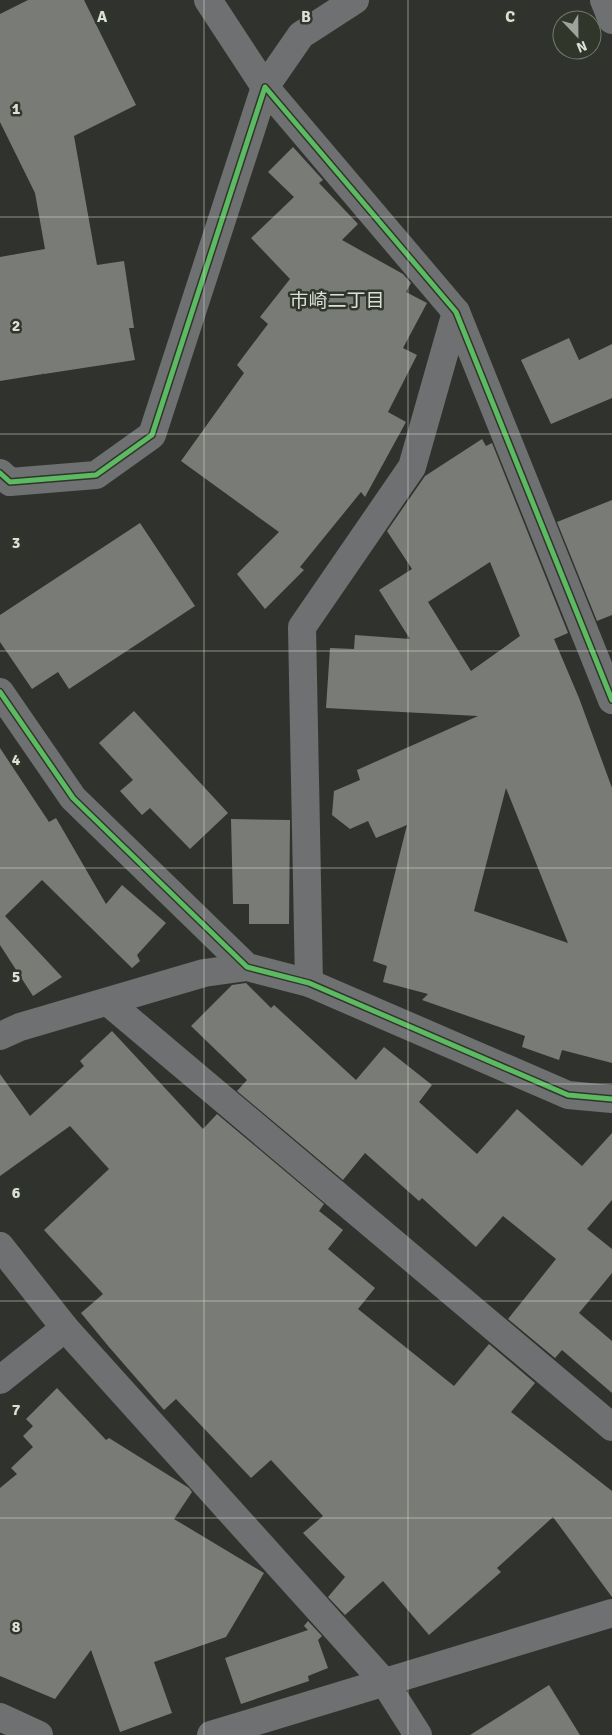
<svg xmlns="http://www.w3.org/2000/svg" width="612" height="1735" font-family="Signika,'Noto Sans JP',sans-serif">
  <rect width="100%" height="100%" fill="#30332d"/>
  <g fill="#797c76" fill-rule="evenodd">
    <polygon points="28,0 84,0 136,105 74,136 97,265 124,261 134,328 129,328 135,360 44,374 42,373 43,374 0,381 0,257 45,249 35,193 0,122 0,14"/>
    <polygon points="293,147 323,180 319,183 358,224 342,240 403,274 411,283 406,292 427,303 403,348 417,355 388,412 406,422 365,497 361,492 300,567 304,570 265,609 237,574 279,532 181,461 244,373 237,365 268,324 260,317 290,279 251,238 294,197 268,172"/>
    <polygon points="569,338 579,360 612,344 612,398 551,424 521,360"/>
    <path d="M482,439L486,446L492,443L568,633L554,639L579,698L612,788V1063L562,1050L559,1060L522,1047L525,1036L422,1000L428,994L383,982L387,966L373,961L407,825L376,838L368,821L350,829L332,815L334,791L360,780L357,770L478,716L326,708L330,648L354,649L355,635L410,639L379,590L412,569L387,531L425,476ZM490,562L520,636L471,671L428,602ZM506,788L568,943L474,911Z"/>
    <polygon points="612,500 612,615 597,621 557,522"/>
    <polygon points="140,523 195,606 69,689 58,672 32,689 0,642 0,615"/>
    <polygon points="134,711 228,813 190,849 150,808 142,815 120,791 133,780 99,743"/>
    <polygon points="0,748 49,822 56,818 106,904 122,885 166,923 137,955 140,961 132,968 42,880 5,916 62,977 33,996 0,945"/>
    <polygon points="231,819 290,820 289,924 249,924 249,904 233,904"/>
    <polygon points="246,983 271,1008 274,1005 356,1080 384,1047 432,1085 419,1102 477,1154 517,1109 582,1166 612,1133 612,1200 587,1229 612,1249 612,1273 579,1313 612,1341 612,1393 562,1350 555,1358 508,1319 556,1259 503,1216 476,1247 422,1198 419,1201 365,1153 343,1180 237,1091 247,1080 191,1026 232,985"/>
    <polygon points="112,1031 203,1129 217,1114 324,1204 319,1211 343,1230 328,1249 375,1288 358,1309 454,1386 489,1344 535,1383 511,1412 612,1491 612,1597 553,1517 497,1568 501,1572 429,1635 383,1581 345,1615 328,1597 345,1577 303,1533 323,1516 271,1460 251,1478 176,1399 164,1410 109,1347 81,1313 103,1294 44,1230 109,1169 70,1126 0,1176 0,1074 30,1116 84,1066 80,1061"/>
    <polygon points="57,1388 106,1440 109,1438 189,1488 192,1492 174,1519 264,1573 226,1637 154,1662 172,1713 120,1732 91,1650 55,1699 0,1676 0,1488 17,1474 11,1468 33,1447 23,1436 33,1426 26,1419"/>
    <polygon points="308,1621 322,1636 318,1640 328,1668 308,1676 309,1681 241,1704 225,1658 308,1630 304,1626"/>
    <polygon points="549,1685 580,1735 470,1735"/>
  </g>
  <g fill="none" stroke-linecap="round" stroke-linejoin="round">
    <g stroke="#6f7071" stroke-width="28">
      <polyline points="208,0 265,87 301,35 355,0"/>
      <polyline points="604,0 612,20"/>
      <polyline points="0,473 10,482 96,475 152,435 265,87 456,312 612,700"/>
      <polyline points="0,692 73,798 247,967 309,983 568,1095 612,1099"/>
      <polyline points="309,983 302,627 412,467 456,312"/>
      <polyline points="108,1002 612,1427"/>
      <polyline points="0,1036 20,1027 204,973 247,967"/>
      <polyline points="0,1246 65,1328 385,1683 418,1735"/>
      <polyline points="0,1380 65,1328"/>
      <polyline points="0,1717 39,1735"/>
      <polyline points="211,1735 612,1613"/>
    </g>
    <defs>
      <g id="cycleway">
        <polyline points="0,473 10,482 96,475 152,435 265,87 456,312 612,700"/>
        <polyline points="0,692 73,798 247,967 309,983 568,1095 612,1099"/>
      </g>
    </defs>
    <use href="#cycleway" stroke="#30362a" stroke-width="8"/>
    <use href="#cycleway" stroke="#5cba63" stroke-width="5"/>
  </g>
  <path fill="none" stroke="#dbe0d8" stroke-width="1" stroke-opacity="0.55" d="M204,0V1735M408,0V1735M0,217H612M0,434H612M0,651H612M0,868H612M0,1084H612M0,1301H612M0,1518H612"/>
  <g text-anchor="middle" dominant-baseline="central" stroke-width="5" stroke-linejoin="round" paint-order="stroke">
    <g font-size="19" fill="#dbe0d8" stroke="#30362a">
      <text x="337" y="301">市崎二丁目</text>
    </g>
  </g>
  <g font-size="16" text-anchor="middle" font-weight="bold" fill="#dbe0d8" stroke="#30362a" stroke-width="5" stroke-linejoin="round" paint-order="stroke">
    <text x="102" y="22">A</text>
    <text x="306" y="22">B</text>
    <text x="510" y="22">C</text>
    <text x="16" y="114">1</text>
    <text x="16" y="331">2</text>
    <text x="16" y="548">3</text>
    <text x="16" y="765">4</text>
    <text x="16" y="982">5</text>
    <text x="16" y="1198">6</text>
    <text x="16" y="1415">7</text>
    <text x="16" y="1632">8</text>
  </g>
  <g transform="translate(577 35) rotate(158)"><circle r="24" fill="#30362a" stroke="#747a70"/>
  <path d="M0-4L9 19L0 12L-9 19Z" fill="#9fa39c"/>
  <text y="-8" font-size="14" font-weight="bold" text-anchor="middle" fill="#dbe0d8">N</text>
  </g>
</svg>
